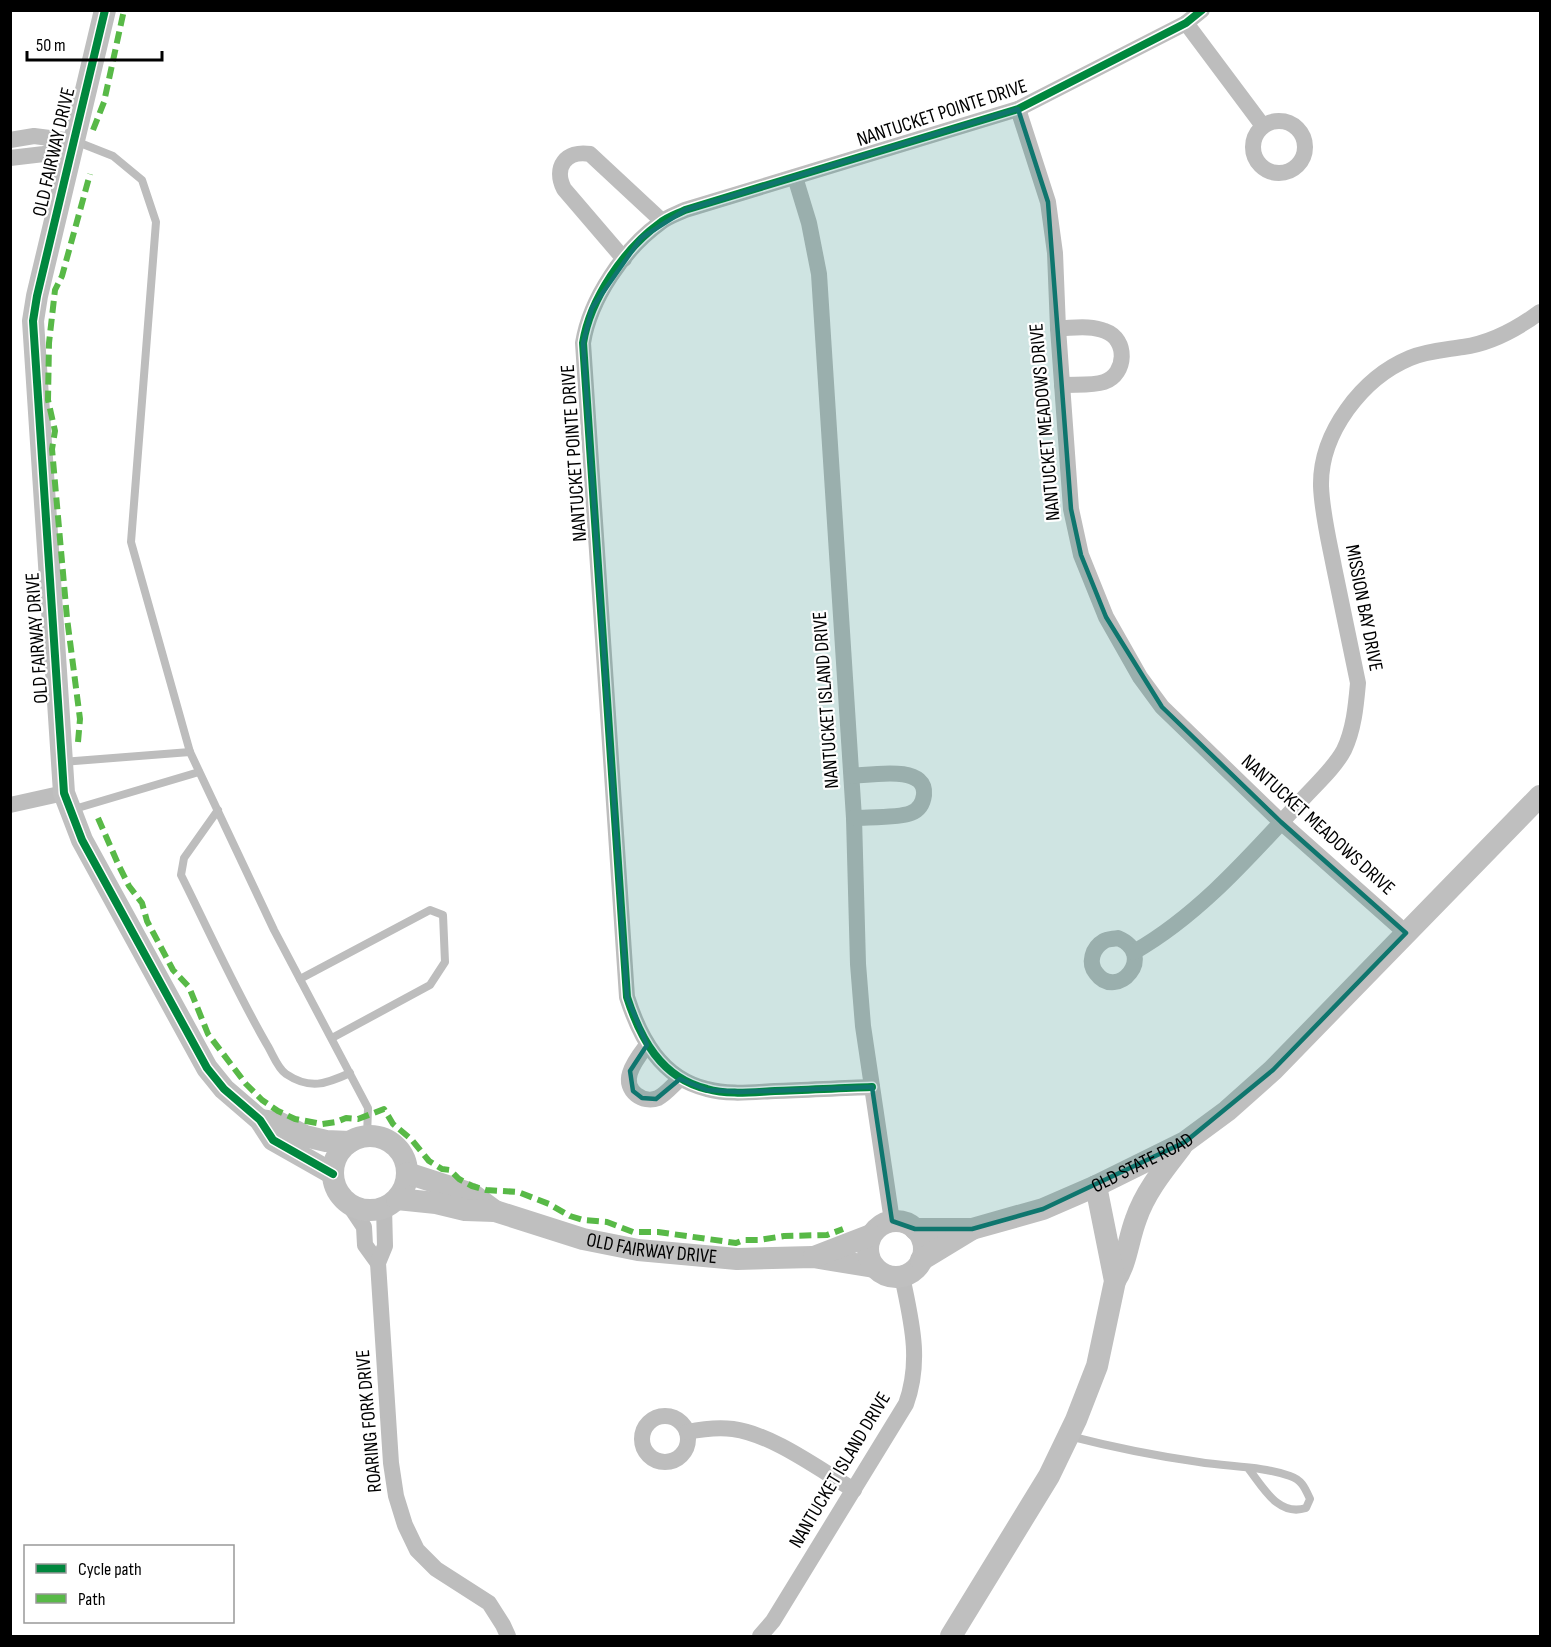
<svg xmlns="http://www.w3.org/2000/svg" width="1551" height="1647" font-family="'Sofia Sans Condensed',sans-serif">
  <rect width="100%" height="100%" fill="#fff"/>
  <g fill="none" stroke-linecap="round" stroke-linejoin="round">
    <g stroke="#bdbdbd" stroke-width="8">
      <polyline points="75,141 113,156 142,180 156,222 131,542 190,752 274,930 368,1108 367,1137"/>
      <polyline points="62,762 190,752"/>
      <polyline points="71,810 199,772"/>
      <path d="M218,810L184,858L181,875C209,931 235,989 266,1043C272,1052 277,1068 286,1074C310,1090 326,1084 350,1073"/>
      <polyline points="300,979 430,910 443,915 445,962 430,985 332,1038"/>
      <path d="M1069,1436C1112,1447 1156,1456 1199,1462C1229,1467 1262,1466 1290,1476C1302,1480 1305,1488 1310,1499L1306,1508C1278,1517 1263,1487 1248,1468"/>
    </g>
    <g stroke="#bdbdbd" stroke-width="16">
      <polyline points="1186,23 1263,126"/>
      <polyline points="1018,109 1048,202 1055,253 1058,328 1071,509 1081,555 1106,617 1140,677 1162,707 1281,822 1406,933"/>
      <circle cx="1279" cy="147" r="26"/>
      <polyline points="10,140 34,136 73,141"/>
      <polyline points="10,158 44,154 74,141"/>
      <polyline points="795,177 809,223 819,274 854,818 858,964 863,1026 892,1221"/>
      <path d="M624,259L564,189C553,167 566,150 590,154L662,221"/>
      <path d="M1058,328C1073,328 1091,325 1105,331C1128,339 1127,374 1104,382C1092,386 1075,384 1062,385"/>
      <path d="M852,776C871,775 927,764 924,795C923,803 919,810 911,813C900,818 868,817 854,818"/>
      <polyline points="10,805 64,793"/>
      <path d="M1118,938C1158,955 1117,1002 1096,973C1088,963 1092,948 1104,941C1107,939 1113,939 1118,938Z"/>
      <path d="M1134,952C1199,915 1250,856 1300,802C1314,786 1334,769 1344,750C1354,729 1356,705 1358,683C1350,644 1342,606 1334,567C1329,541 1322,513 1321,486C1320,433 1362,378 1410,358C1427,351 1444,350 1463,347C1492,343 1517,329 1540,312"/>
      <path d="M647,1045C641,1053 633,1063 630,1073C624,1091 643,1104 658,1098C666,1094 673,1085 680,1079"/>
      <path d="M872,1087C840,1088 807,1090 775,1091C753,1092 728,1095 707,1089C661,1078 640,1038 627,997L583,343C590,299 624,249 660,223C667,217 677,214 685,210L1018,109L1186,23L1202,10"/>
      <polyline points="348,1203 364,1227 365,1245 378,1263"/>
      <polyline points="384,1207 385,1246 378,1263 391,1463 396,1496 405,1525 417,1550 436,1569 489,1603 503,1625 508,1636"/>
      <circle cx="665" cy="1439" r="23"/>
      <path d="M687,1432C702,1429 718,1427 733,1429C772,1434 820,1470 854,1490"/>
      <path d="M760,1636L773,1621L906,1404C922,1360 911,1320 902,1276"/>
    </g>
    <g stroke="#bfbfbf" stroke-width="22">
      <polyline points="105,10 37,296 33,321 64,793 82,840 207,1068 224,1089 260,1120 273,1140 333,1174"/>
      <polyline points="260,1120 280,1123 305,1136 326,1141 350,1142"/>
      <circle cx="370" cy="1173" r="37"/>
      <polyline points="407,1173 472,1194 495,1211"/>
      <path id="s1" d="M397,1199L436,1203L465,1210L495,1211L583,1239L638,1250L737,1259L813,1257L874,1267"/>
      <circle cx="896" cy="1249" r="28"/>
      <polyline points="915,1229 972,1229"/>
      <polyline points="814,1257 871,1235"/>
      <path id="s2" d="M921,1260L972,1229L1043,1209L1096,1186L1185,1142L1227,1111L1273,1070L1540,796"/>
      <path d="M1115,1281C1127,1262 1128,1240 1136,1219C1145,1192 1164,1169 1181,1147"/>
      <polyline points="951,1636 1049,1476 1076,1420 1097,1366 1115,1281 1096,1186"/>
    </g>
    <g stroke="#58b947" stroke-width="6" stroke-dasharray="12 6" stroke-linecap="butt">
      <polyline points="93,130 104,102 124,10"/>
      <polyline points="78,742 80,719 67,618 52,449 55,431 48,400 49,343 55,290 62,276 90,174"/>
      <polyline points="98,818 119,866 129,886 142,903 147,921 173,970 189,987 208,1034 246,1084 262,1100 278,1111 295,1119 322,1124 336,1122 346,1118 358,1119 384,1109 393,1124 411,1139 429,1161 442,1169 450,1170 459,1179 472,1186 486,1190 518,1192 549,1204 570,1216 583,1220 607,1222 633,1232 658,1232 736,1243 744,1240 759,1240 784,1236 827,1235 843,1229"/>
    </g>
    <defs>
      <g id="cycleway">
        <polyline points="105,10 37,296 33,321 64,793 82,840 207,1068 224,1089 260,1120 273,1140 333,1174"/>
        <path d="M872,1087C840,1088 807,1090 775,1091C753,1092 728,1095 707,1089C661,1078 640,1038 627,997L583,343C590,299 624,249 660,223C667,217 677,214 685,210L1018,109L1186,23L1202,10"/>
      </g>
    </defs>
    <use href="#cycleway" stroke="#fff" stroke-width="11"/>
    <use href="#cycleway" stroke="#00873e" stroke-width="8"/>
  </g>
  <path fill="#0f766e" fill-opacity="0.2" stroke="#0f766e" stroke-width="4.5" stroke-linejoin="round" d="M1018,109L1048,202L1071,509L1081,555L1106,617L1162,707L1281,822L1406,933L1273,1070L1185,1142L1043,1209L972,1229H915L892,1221L872,1087L739,1092L707,1090L680,1079L656,1099L642,1098L633,1091L630,1071L647,1045L627,997L583,343L592,308L641,238L685,210Z"/>
  <g text-anchor="middle" dominant-baseline="central" stroke-width="4.5" stroke-linejoin="round" paint-order="stroke">
    <g font-size="20" fill="#000" stroke="#fff">
      <text transform="translate(942 113) rotate(-18)">NANTUCKET POINTE DRIVE</text>
      <text transform="translate(54 152) rotate(-77)">OLD FAIRWAY DRIVE</text>
      <text transform="translate(1045 422) rotate(-95)">NANTUCKET MEADOWS DRIVE</text>
      <text transform="translate(574 453) rotate(-94)">NANTUCKET POINTE DRIVE</text>
      <text transform="translate(1364 608) rotate(79)">MISSION BAY DRIVE</text>
      <text transform="translate(37 638) rotate(-94)">OLD FAIRWAY DRIVE</text>
      <text transform="translate(826 700) rotate(-94)">NANTUCKET ISLAND DRIVE</text>
      <text transform="translate(1318 825) rotate(42)">NANTUCKET MEADOWS DRIVE</text>
      <text stroke="none"><textPath href="#s2" startOffset="243">OLD STATE ROAD</textPath></text>
      <text stroke="none"><textPath href="#s1" startOffset="261">OLD FAIRWAY DRIVE</textPath></text>
      <text transform="translate(369 1421) rotate(-95)">ROARING FORK DRIVE</text>
      <text transform="translate(840 1470) rotate(-59)">NANTUCKET ISLAND DRIVE</text>
    </g>
  </g>
  <rect width="1551" height="1647" fill="none" stroke="#000000" stroke-width="24"/>
  <rect x="24" y="1545" width="210" height="78" fill="#ffffff" stroke="#999999" stroke-width="1.5"/>
  <rect x="36" y="1564" width="30" height="9" fill="#00873e" stroke="#999999" stroke-width="1.5"/>
  <text x="78" y="1575" font-size="18" fill="#000000">Cycle path</text>
  <rect x="36" y="1594" width="30" height="9" fill="#58b947" stroke="#999999" stroke-width="1.5"/>
  <text x="78" y="1605" font-size="18" fill="#000000">Path</text>
  <path d="M27 51v9h135v-9" fill="none" stroke="#000000" stroke-width="3"/>
  <text x="36" y="51" font-size="18" fill="#000000" stroke="#ffffff" stroke-width="4.5" paint-order="stroke">50 m</text>
</svg>
